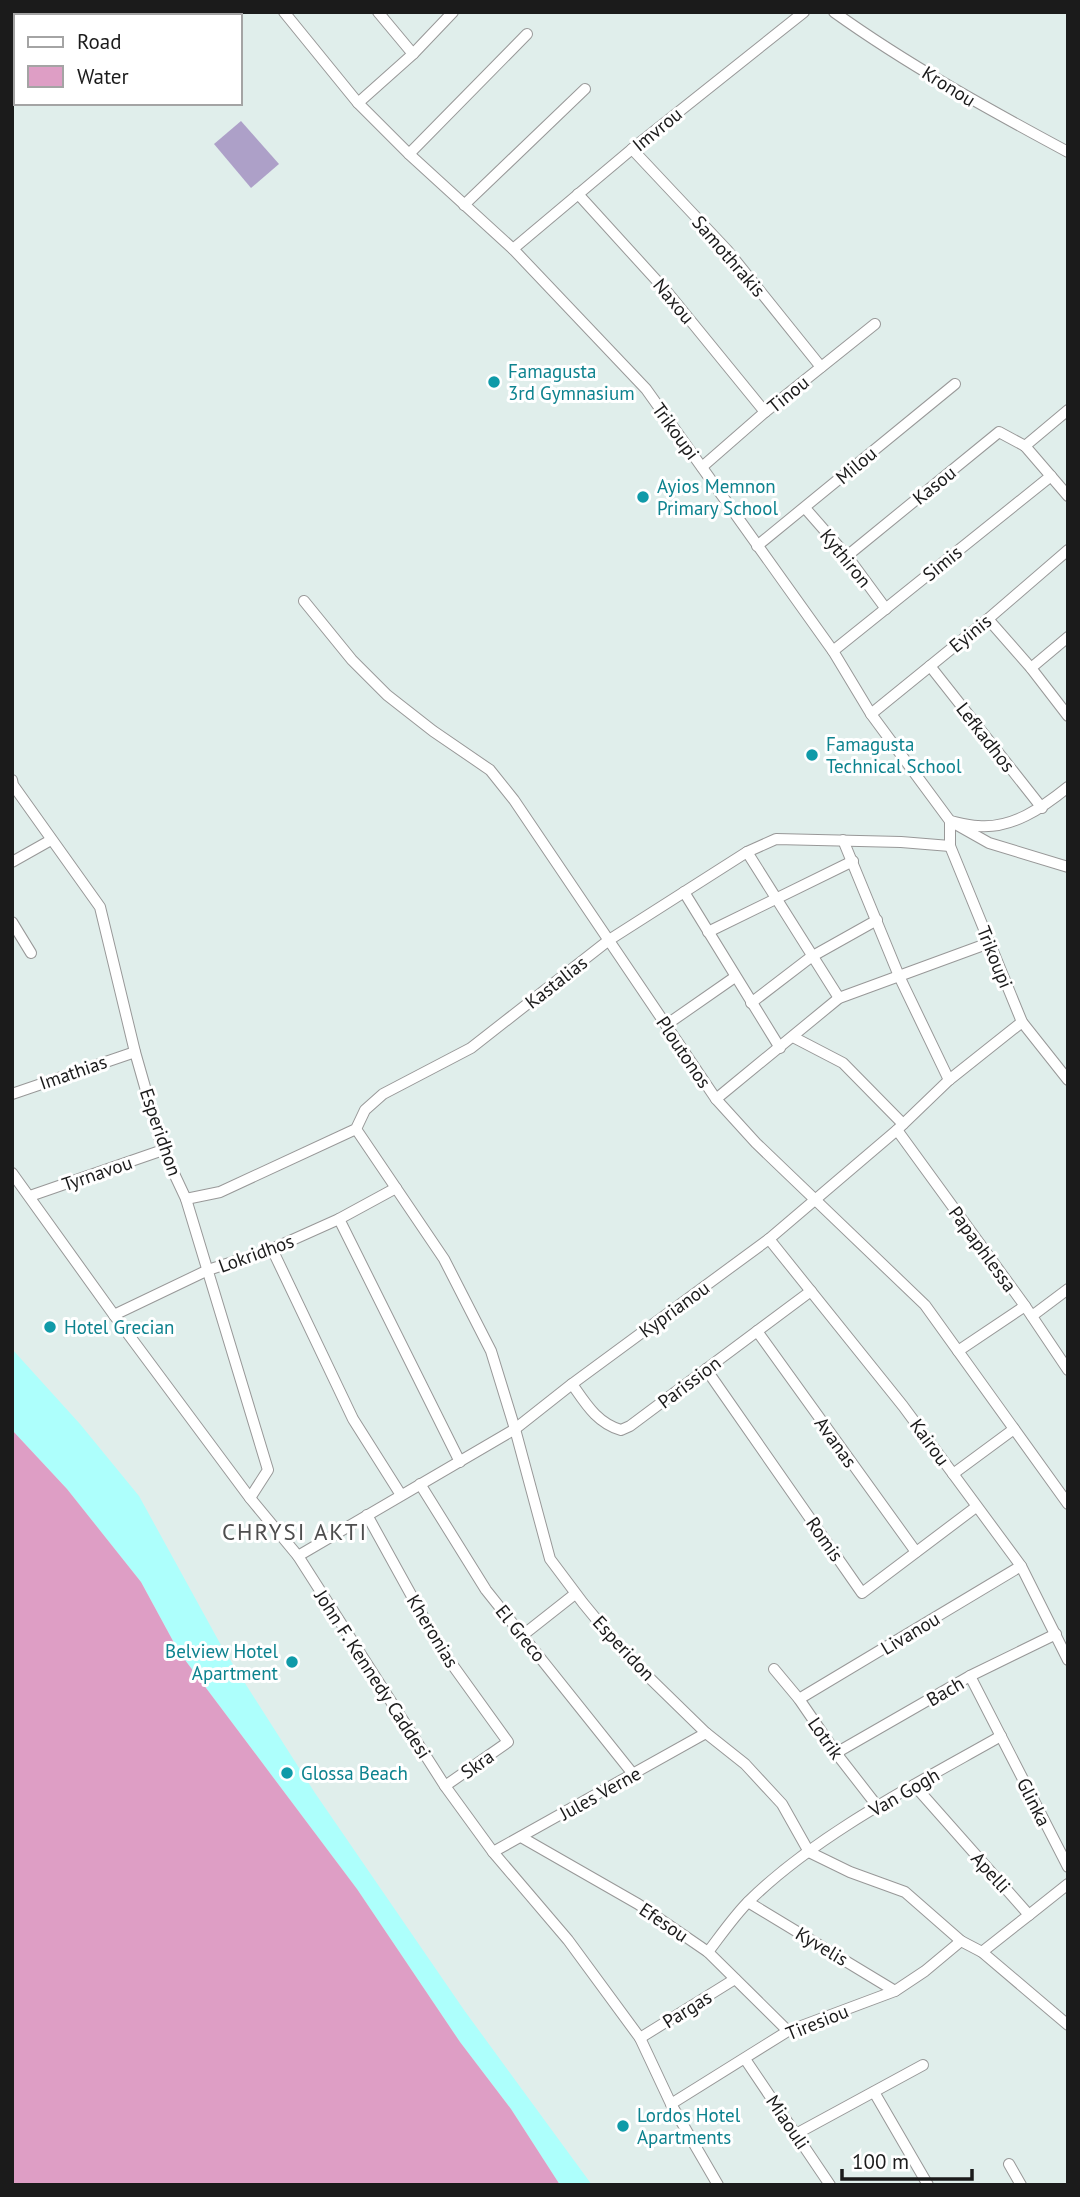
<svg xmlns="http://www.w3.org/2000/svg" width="1080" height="2197" font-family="'PT Sans',sans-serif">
  <rect width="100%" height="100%" fill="#e0eeeb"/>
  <polygon fill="#adfffc" points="12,1349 80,1424 139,1496 222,1647 315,1793 464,2010 592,2185 560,2185 511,2109 460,2042 357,1889 179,1652 141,1582 67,1489 12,1430"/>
  <polygon fill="#ada0c8" points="241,121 279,164 251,188 214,144"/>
  <polygon fill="#de9ec5" points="12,1430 67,1489 141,1582 179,1652 357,1889 460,2042 511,2109 560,2185 12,2185"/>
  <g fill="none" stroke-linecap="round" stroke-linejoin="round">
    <defs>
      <g id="minor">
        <polyline points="284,12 358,103 409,154 513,249 646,389 833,651 871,714 950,821 989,843 1068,867"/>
        <polyline points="378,12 413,54"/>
        <path d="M834,12C908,65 988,109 1068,152"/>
        <polyline points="358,103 413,54 453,12"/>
        <polyline points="632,149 727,250 821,367"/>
        <polyline points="409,154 527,34"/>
        <polyline points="578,194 668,293 765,412"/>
        <polyline points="464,205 585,89"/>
        <polyline points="513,249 632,149 804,12"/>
        <polyline points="1068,410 1025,446 1068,496"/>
        <polyline points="702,467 765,412 875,324"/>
        <polyline points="805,508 847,556 886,609"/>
        <polyline points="757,546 955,384"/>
        <polyline points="847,556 999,432 1025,446"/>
        <polyline points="304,601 352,660 387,695 433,731 490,770 514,800 716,1099 756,1143 925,1305 1068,1504"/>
        <polyline points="988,619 1031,668 1068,716"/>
        <polyline points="833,651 1051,476"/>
        <polyline points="930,666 1042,808"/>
        <polyline points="1031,668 1068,637"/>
        <polyline points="871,714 988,619 1068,550"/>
        <polyline points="12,780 13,785 100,907 135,1052 163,1150 186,1199 268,1470 250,1498"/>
        <path d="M1068,787C1042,808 1012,829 978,826C969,826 959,823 950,821V846L1022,1022L1068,1080"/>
        <polyline points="843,840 899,976 949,1080"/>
        <polyline points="747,852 839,998"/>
        <polyline points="12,862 51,840"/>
        <polyline points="684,892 780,1048"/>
        <polyline points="12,922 31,953"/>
        <polyline points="708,932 853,861"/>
        <polyline points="751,1003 811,957 877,920"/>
        <polyline points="666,1025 735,977"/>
        <polyline points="793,1037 843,1063 903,1124"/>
        <polyline points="12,1094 135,1052"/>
        <polyline points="716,1099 839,998 989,943"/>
        <polyline points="356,1129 444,1259 491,1351 515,1429 550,1559 583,1603 625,1654 706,1733 745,1764 782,1804 809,1852 850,1872 905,1892 961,1941 982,1952 1068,2025"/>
        <polyline points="897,1130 1025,1306 1068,1370"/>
        <polyline points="12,1173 114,1315 250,1498 298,1556 445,1786 493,1852 568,1940 640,2038 671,2104 718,2185"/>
        <polyline points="30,1196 163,1150"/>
        <polyline points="186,1199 220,1192 356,1129 365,1110 383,1094 471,1048 609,940 747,852 776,839 901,842 950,846"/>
        <polyline points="339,1219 460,1462"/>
        <polyline points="769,1239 903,1406 1021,1566 1068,1660"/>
        <polyline points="272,1249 353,1419 401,1495"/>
        <polyline points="114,1315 208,1270 272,1249 339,1219 396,1188"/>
        <polyline points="1032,1316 1068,1289"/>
        <polyline points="757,1331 916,1552"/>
        <polyline points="958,1351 1025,1306"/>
        <polyline points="706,1369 862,1593 976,1507"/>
        <path d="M572,1384C586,1404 597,1423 621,1430L630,1426L811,1291"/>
        <polyline points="953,1474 1014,1429"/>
        <polyline points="420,1484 486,1590 633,1774"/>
        <polyline points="367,1515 441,1649 508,1742 445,1786"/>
        <polyline points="298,1556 515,1429 572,1384 769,1239 897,1130 949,1080 1022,1022"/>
        <polyline points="523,1635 575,1594"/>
        <polyline points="774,1669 799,1699 836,1753 878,1807"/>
        <polyline points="970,1676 1068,1867"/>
        <polyline points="799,1699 1021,1566"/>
        <polyline points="836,1753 970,1676 1056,1634"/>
        <polyline points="914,1785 1029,1915 982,1952"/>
        <polyline points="521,1837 638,1904 708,1952 788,2031"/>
        <polyline points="493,1852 706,1733"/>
        <polyline points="748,1902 895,1991"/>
        <polyline points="1029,1915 1068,1884"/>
        <path d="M708,1952C721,1935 734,1916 749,1901C817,1834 918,1783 1001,1736"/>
        <polyline points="640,2038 735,1979"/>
        <polyline points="745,2059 830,2185"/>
        <polyline points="874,2092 928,2185"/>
        <polyline points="671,2104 788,2031 895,1991 925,1971 961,1941"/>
        <polyline points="796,2134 923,2065"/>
        <polyline points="1009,2164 1021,2185"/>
      </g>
    </defs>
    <use href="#minor" stroke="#989898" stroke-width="12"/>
    <use href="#minor" stroke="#fff" stroke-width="10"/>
  </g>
  <g fill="#0f9aa8" stroke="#fff" stroke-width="2.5">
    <circle cx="494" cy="382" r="7"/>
    <circle cx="643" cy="497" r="7"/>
    <circle cx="812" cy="755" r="7"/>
    <circle cx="50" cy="1327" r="7"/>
    <circle cx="292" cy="1662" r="7"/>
    <circle cx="287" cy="1773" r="7"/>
    <circle cx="623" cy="2126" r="7"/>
  </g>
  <g text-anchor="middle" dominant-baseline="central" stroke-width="6" stroke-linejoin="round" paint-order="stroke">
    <g font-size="19" fill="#1b1b1b" stroke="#fff">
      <text transform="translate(949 86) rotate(32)">Kronou</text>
      <text transform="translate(657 129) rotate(-39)">Imvrou</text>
      <text transform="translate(729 256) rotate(49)">Samothrakis</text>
      <text transform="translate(674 301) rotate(50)">Naxou</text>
      <text transform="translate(788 394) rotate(-39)">Tinou</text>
      <text transform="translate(676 431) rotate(54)">Trikoupi</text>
      <text transform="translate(856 465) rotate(-40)">Milou</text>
      <text transform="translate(934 485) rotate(-39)">Kasou</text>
      <text transform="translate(846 558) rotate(51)">Kythiron</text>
      <text transform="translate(942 563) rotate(-39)">Simis</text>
      <text transform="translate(970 633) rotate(-39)">Eyinis</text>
      <text transform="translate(986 737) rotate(52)">Lefkadhos</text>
      <text transform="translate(995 957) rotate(68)">Trikoupi</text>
      <text transform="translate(556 982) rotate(-38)">Kastalias</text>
      <text transform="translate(684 1052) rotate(56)">Ploutonos</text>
      <text transform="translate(73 1072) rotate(-19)">Imathias</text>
      <text transform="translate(161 1132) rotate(71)">Esperidhon</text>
      <text transform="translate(97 1173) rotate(-19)">Tyrnavou</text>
      <text transform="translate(983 1249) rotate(54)">Papaphlessa</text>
      <text transform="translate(256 1253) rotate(-20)">Lokridhos</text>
      <text transform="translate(674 1309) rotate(-36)">Kyprianou</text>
      <text transform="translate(689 1382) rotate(-37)">Parission</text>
      <text transform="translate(836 1442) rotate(54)">Avanas</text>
      <text transform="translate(930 1442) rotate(54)">Kairou</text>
      <text transform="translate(825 1539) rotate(55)">Romis</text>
      <text transform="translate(433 1631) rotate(59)">Kheronias</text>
      <text transform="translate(521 1633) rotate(51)">El Greco</text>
      <text transform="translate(910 1633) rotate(-31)">Livanou</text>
      <text transform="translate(624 1648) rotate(47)">Esperidon</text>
      <text transform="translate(373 1674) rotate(57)">John F. Kennedy Caddesi</text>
      <text transform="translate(945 1691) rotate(-30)">Bach</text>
      <text transform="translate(826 1738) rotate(55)">Lotrik</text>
      <text transform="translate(477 1764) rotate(-35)">Skra</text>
      <text transform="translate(904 1792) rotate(-30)">Van Gogh</text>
      <text transform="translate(600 1793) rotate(-29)">Jules Verne</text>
      <text transform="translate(1034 1802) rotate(63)">Glinka</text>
      <text transform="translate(991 1872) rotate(48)">Apelli</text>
      <text transform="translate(664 1922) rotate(34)">Efesou</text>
      <text transform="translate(822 1946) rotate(31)">Kyvelis</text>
      <text transform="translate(687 2009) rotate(-32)">Pargas</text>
      <text transform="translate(817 2022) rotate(-22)">Tiresiou</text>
      <text transform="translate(788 2122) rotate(56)">Miaouli</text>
    </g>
    <g font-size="19" fill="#0d838f" stroke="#fff" text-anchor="start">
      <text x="508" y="371">Famagusta<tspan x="508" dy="22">3rd Gymnasium</tspan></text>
      <text x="657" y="486">Ayios Memnon<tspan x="657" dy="22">Primary School</tspan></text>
      <text x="826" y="744">Famagusta<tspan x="826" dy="22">Technical School</tspan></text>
      <text x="64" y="1327">Hotel Grecian</text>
      <text x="278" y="1651" text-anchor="end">Belview Hotel<tspan x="278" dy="22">Apartment</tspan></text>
      <text x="301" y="1773">Glossa Beach</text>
      <text x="637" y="2115">Lordos Hotel<tspan x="637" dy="22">Apartments</tspan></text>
    </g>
    <g font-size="23" letter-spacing="2" fill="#4e4e4e" stroke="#fff">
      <text x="295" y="1531">CHRYSI AKTI</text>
    </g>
  </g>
  <rect width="1080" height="2197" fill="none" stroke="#1b1b1b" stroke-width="28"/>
  <rect x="14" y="14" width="228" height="91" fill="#ffffff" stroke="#a4a4a4" stroke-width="2"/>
  <rect x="28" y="37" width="35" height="10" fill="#ffffff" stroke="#a4a4a4" stroke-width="2"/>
  <text x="77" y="49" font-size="21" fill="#1b1b1b">Road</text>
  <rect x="28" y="66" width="35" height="21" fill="#de9ec5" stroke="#a4a4a4" stroke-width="2"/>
  <text x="77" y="84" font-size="21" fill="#1b1b1b">Water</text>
  <path d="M842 2169v10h130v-10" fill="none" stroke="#1b1b1b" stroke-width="3.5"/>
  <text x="852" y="2169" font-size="21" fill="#1b1b1b" stroke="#ffffff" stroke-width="5" paint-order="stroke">100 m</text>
</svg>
